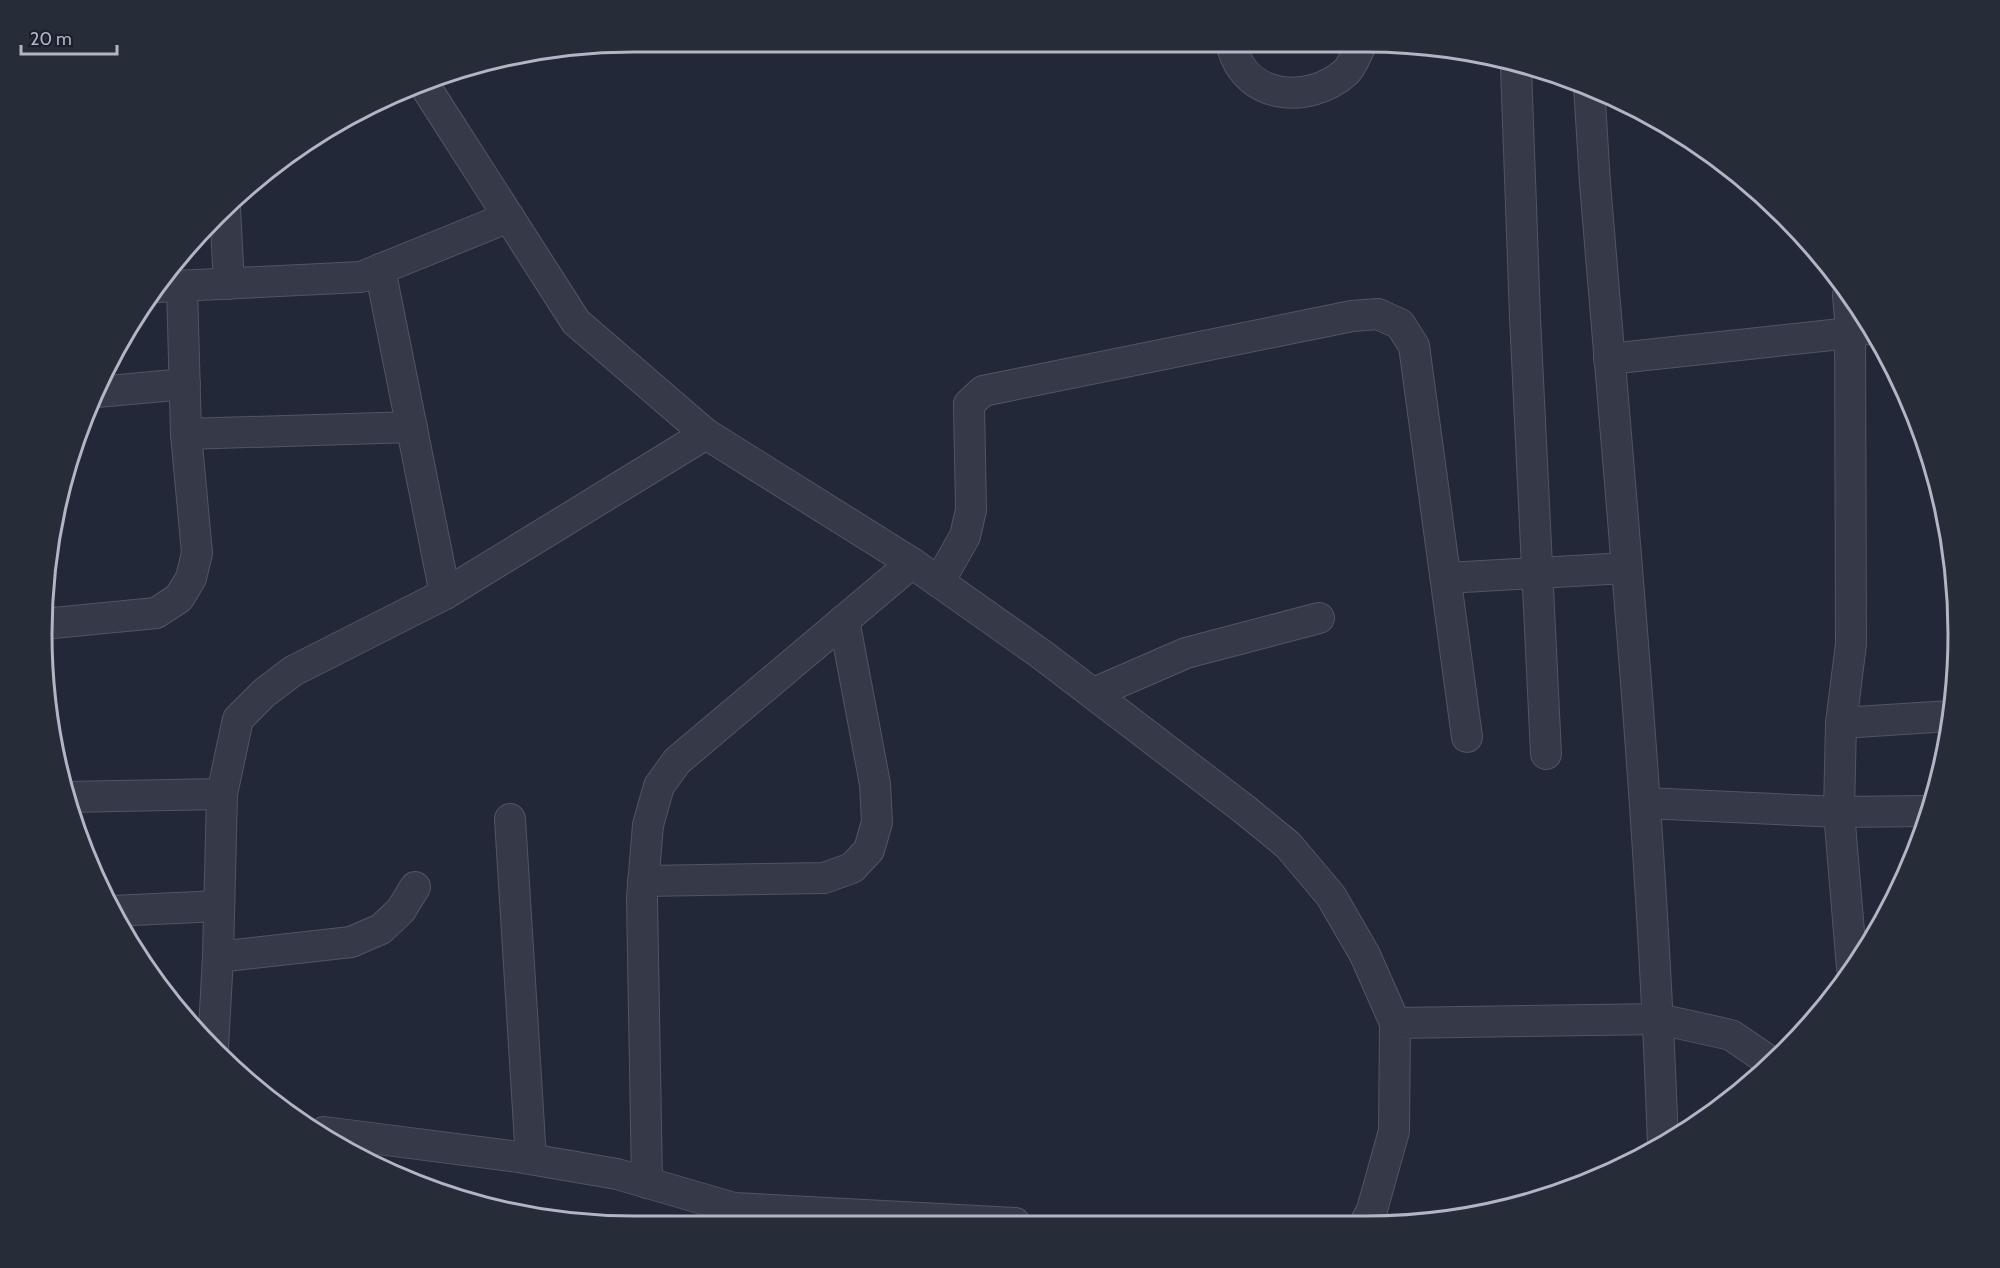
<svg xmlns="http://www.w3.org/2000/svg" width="2000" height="1268" font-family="Cabin,sans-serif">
  <rect width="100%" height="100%" fill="#232838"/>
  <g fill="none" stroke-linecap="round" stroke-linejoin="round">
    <defs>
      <g id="minor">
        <path d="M1232,47C1246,100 1309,105 1346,72C1352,66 1356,55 1360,47"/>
        <polyline points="1516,67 1525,317 1546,754"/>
        <polyline points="423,83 576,322 706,434 912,563 1041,654 1244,809 1288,845 1331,896 1365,955 1395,1023"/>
        <path d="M1589,86L1595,183C1621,503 1652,824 1663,1146"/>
        <polyline points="225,208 229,284"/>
        <polyline points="380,269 445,594"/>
        <polyline points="156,287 361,277 509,217"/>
        <polyline points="1848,295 1850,318 1851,644 1841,723 1839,812 1852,968"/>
        <polyline points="1609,359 1850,333 1871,328"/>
        <polyline points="97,392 185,384"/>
        <polyline points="186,434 412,427"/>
        <polyline points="1446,578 1626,568"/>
        <polyline points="939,582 965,536 971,510 969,404 983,391 1352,316 1378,314 1400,324 1414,346 1467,737"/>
        <polyline points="43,624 156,613 179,598 191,578 197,553 186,434 182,286"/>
        <polyline points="1094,693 1186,653 1319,618"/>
        <polyline points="1841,723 1950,716"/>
        <polyline points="66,797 222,794"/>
        <polyline points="1645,803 1839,812 1929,811"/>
        <polyline points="510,819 531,1159"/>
        <polyline points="643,881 824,878 852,868 869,850 877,822 875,784 844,620"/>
        <polyline points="112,911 219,906"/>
        <polyline points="218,957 351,942 381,929 401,910 415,887"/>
        <polyline points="213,1047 218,957 222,794 238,719 264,693 293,671 445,594 706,434"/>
        <polyline points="324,1132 518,1157 617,1174 734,1208 1015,1223"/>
        <polyline points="647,1183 642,898 648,825 659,786 677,761 912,563"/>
        <polyline points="1364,1225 1372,1210 1394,1131 1395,1023 1659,1019 1731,1035 1772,1063"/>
      </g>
    </defs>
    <use href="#minor" stroke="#515563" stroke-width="32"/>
    <use href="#minor" stroke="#363a48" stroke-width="30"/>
  </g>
  <path d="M0 0H2000V1268H0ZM634 52H1366A582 582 0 0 1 1948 634V634A582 582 0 0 1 1366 1216H634A582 582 0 0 1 52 634V634A582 582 0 0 1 634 52Z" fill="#272c39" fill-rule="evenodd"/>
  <path fill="none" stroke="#b1b5c4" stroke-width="3" d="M634 52H1366A582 582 0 0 1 1948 634V634A582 582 0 0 1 1366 1216H634A582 582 0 0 1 52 634V634A582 582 0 0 1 634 52Z"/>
  <path d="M21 45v9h96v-9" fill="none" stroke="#b1b5c4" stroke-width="3"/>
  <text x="30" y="45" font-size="18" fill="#b1b5c4" stroke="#1b202d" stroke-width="4.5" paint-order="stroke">20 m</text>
</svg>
